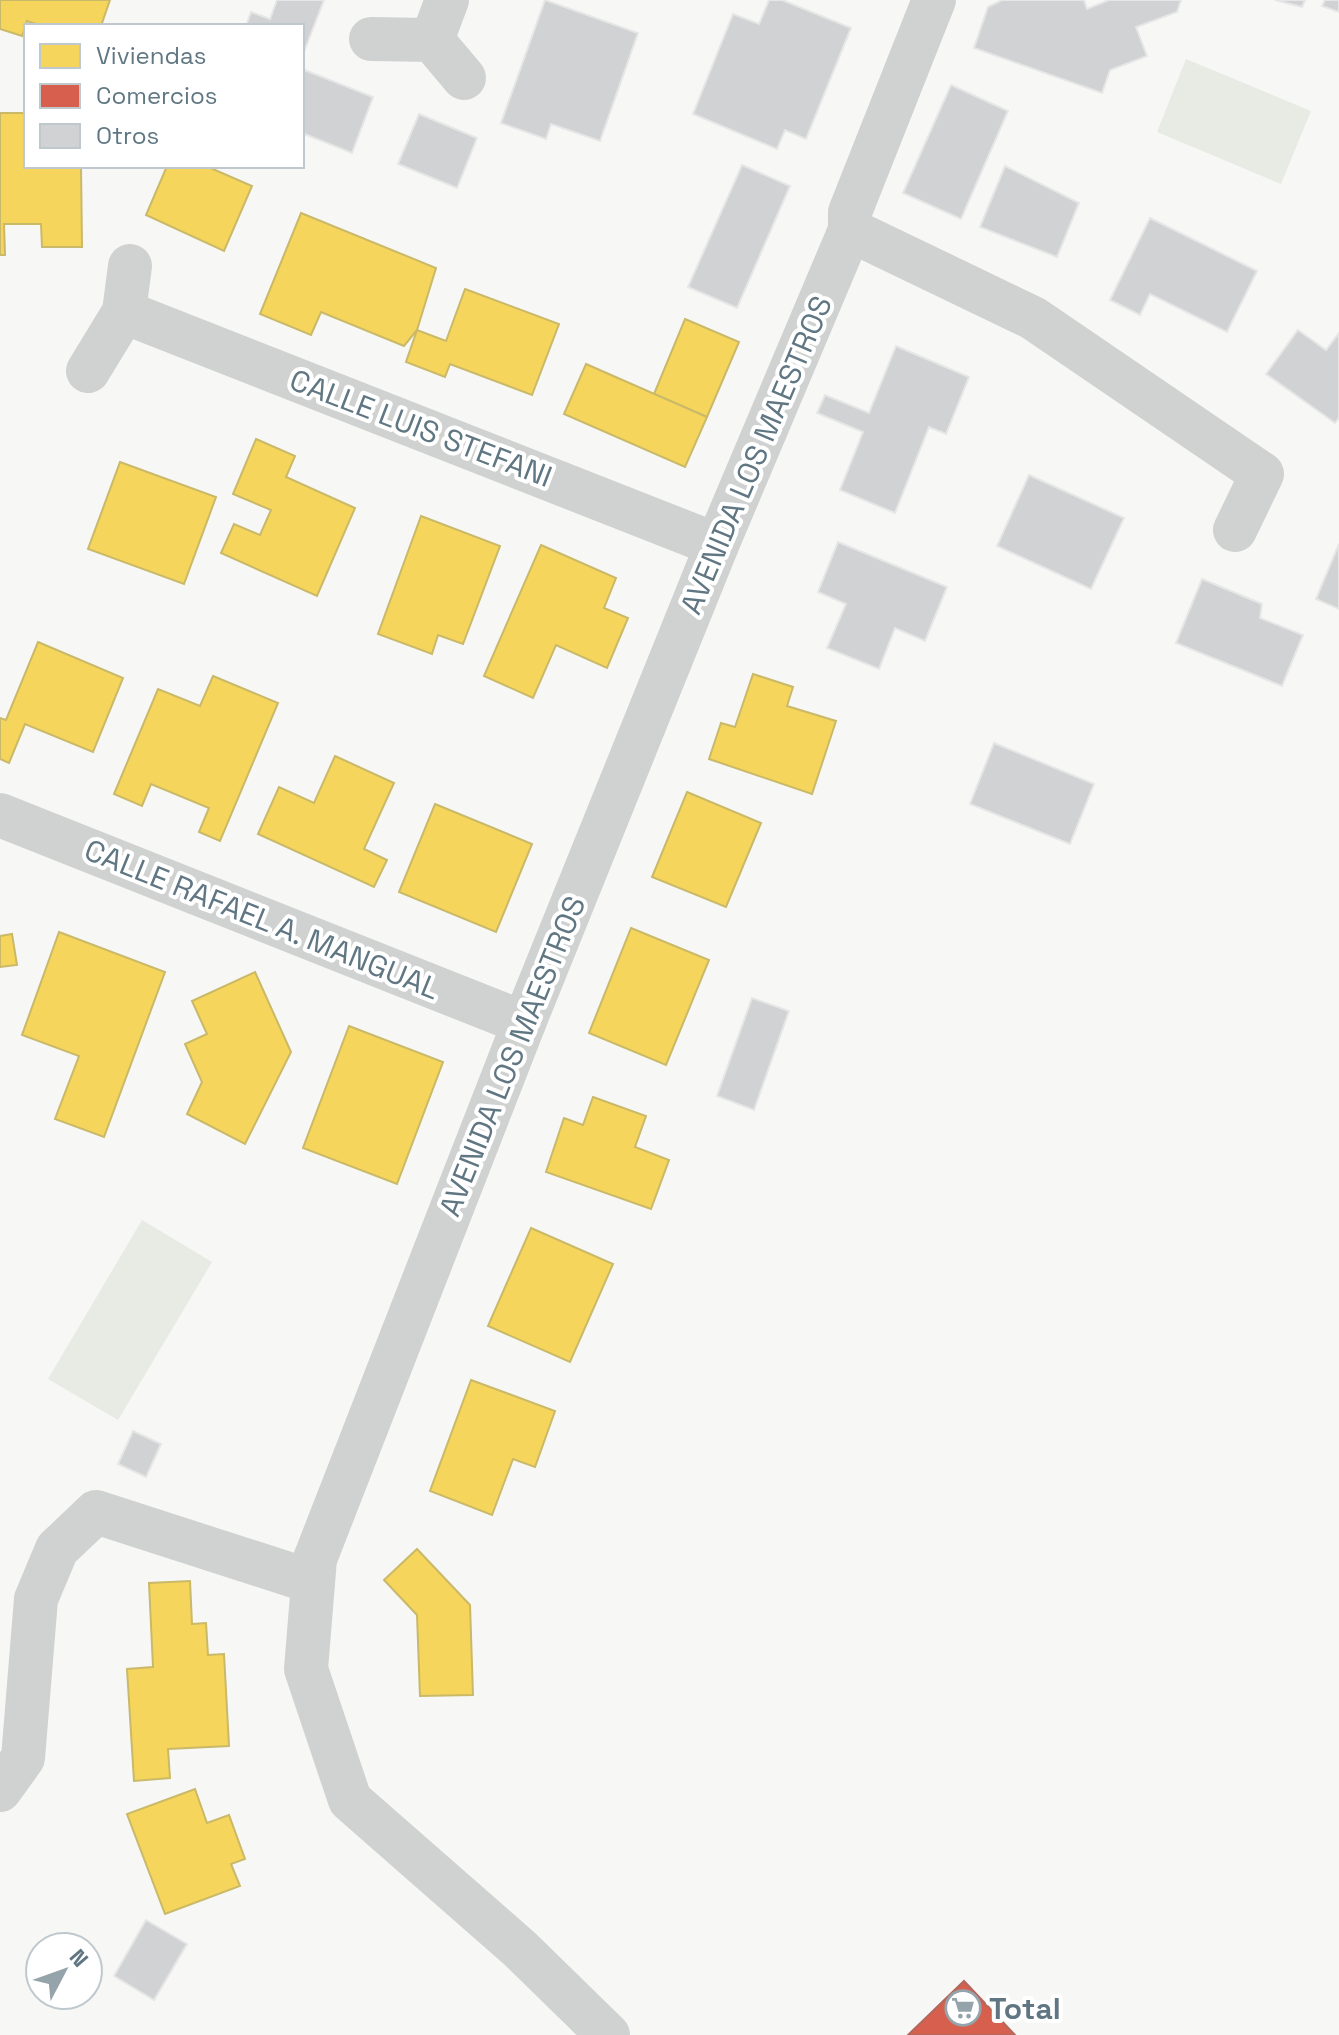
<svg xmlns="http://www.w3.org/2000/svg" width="1339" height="2035" font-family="'Space Grotesk',sans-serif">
  <rect width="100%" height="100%" fill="#f7f7f6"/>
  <g fill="#e7ebe4">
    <polygon points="1186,59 1311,111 1281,184 1157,132"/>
    <polygon points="142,1220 212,1262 118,1420 48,1379"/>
  </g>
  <g fill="#f6d55c" stroke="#c9b968" stroke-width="2">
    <polygon points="0,0 110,0 101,26 42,26 27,21 22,36 0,29"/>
    <polygon points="0,113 26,113 26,166 81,166 82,247 42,247 41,224 4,224 5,255 0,255"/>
    <polygon points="167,166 206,166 252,186 224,251 146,215"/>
    <polygon points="301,213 436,268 417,330 404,346 321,312 311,335 260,314"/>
    <polygon points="465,289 559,324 532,395 450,364 445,377 406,362 417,330 446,341"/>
    <polygon points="685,319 739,342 707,417 654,394"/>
    <polygon points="586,364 707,417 685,467 564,414"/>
    <polygon points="256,439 295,456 286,477 355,508 317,596 221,553 234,524 260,535 271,510 233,494"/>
    <polygon points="120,462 216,497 184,584 88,549"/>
    <polygon points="421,516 500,546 463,644 438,635 432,654 378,634"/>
    <polygon points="541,545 616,578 604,608 628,618 607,668 556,645 533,698 484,676"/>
    <polygon points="38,642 123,678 93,752 25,724 9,763 0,759 0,718 6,720"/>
    <polygon points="753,674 793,687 787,706 836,721 812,794 709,759 721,723 735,727"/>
    <polygon points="213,676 278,703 220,841 199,832 209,808 151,784 142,806 114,794 158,689 200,706"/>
    <polygon points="335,756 394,783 364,849 387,860 374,887 258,834 279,787 314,803"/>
    <polygon points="687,792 761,823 726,907 652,877"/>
    <polygon points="435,804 532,844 496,932 399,892"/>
    <polygon points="631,928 709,960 666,1065 589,1033"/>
    <polygon points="59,932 165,972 104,1137 55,1119 79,1056 22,1035"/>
    <polygon points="12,934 17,965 0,967 0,936"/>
    <polygon points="255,972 291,1052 245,1144 187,1114 202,1082 185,1044 207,1034 192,1001"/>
    <polygon points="349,1026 443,1062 397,1184 303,1148"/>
    <polygon points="593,1097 646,1116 635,1147 669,1160 651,1209 546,1172 564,1118 583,1125"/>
    <polygon points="531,1228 613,1264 570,1362 488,1326"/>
    <polygon points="471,1380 555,1411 535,1467 513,1459 492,1515 430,1491"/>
    <polygon points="417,1549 470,1605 473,1695 420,1696 417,1615 384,1580"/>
    <polygon points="190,1581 192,1624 206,1623 208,1655 224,1654 229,1746 168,1749 170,1778 134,1781 127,1669 153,1667 149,1583"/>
    <polygon points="195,1789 207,1823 229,1815 245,1859 231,1864 240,1886 165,1914 127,1814"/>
  </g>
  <polygon fill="#d6604d" stroke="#b3675d" stroke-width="2" points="964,1981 1015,2035 908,2035"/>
  <g fill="#d0d2d3" stroke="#e6e6e6" stroke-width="2">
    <polygon points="277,0 324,0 302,57 302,26 246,26 251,12 270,19"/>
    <polygon points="545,0 638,33 600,141 551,124 546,139 501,123"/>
    <polygon points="769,0 782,0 851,28 806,139 785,130 777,149 693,114 733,14 759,24"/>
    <polygon points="1002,0 1084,0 1087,9 1109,0 1181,0 1177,12 1136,27 1147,56 1110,70 1102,93 974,48 988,7"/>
    <polygon points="1275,0 1305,0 1302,7"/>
    <polygon points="1325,0 1339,0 1339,12 1322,6"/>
    <polygon points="302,69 373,97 352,153 302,133"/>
    <polygon points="951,85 1008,111 961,219 903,193"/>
    <polygon points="419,114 477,138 457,188 398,164"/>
    <polygon points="742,165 790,186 737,308 688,287"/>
    <polygon points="1005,166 1079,203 1057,257 980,227"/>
    <polygon points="1150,218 1257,271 1227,332 1150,294 1140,315 1110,300"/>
    <polygon points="1298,330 1326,350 1339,333 1339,418 1335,423 1266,374"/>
    <polygon points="896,346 969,377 946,434 929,427 895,513 840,490 863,432 817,413 825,395 869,413"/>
    <polygon points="1029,475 1124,518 1091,589 997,546"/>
    <polygon points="838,542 947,587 925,641 895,628 879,669 827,648 846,604 818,592"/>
    <polygon points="1339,544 1339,609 1316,599"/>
    <polygon points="1202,579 1262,604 1260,618 1303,635 1282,686 1176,643"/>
    <polygon points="994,743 1094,784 1070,844 970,804"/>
    <polygon points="752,998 789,1011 754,1110 717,1096"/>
    <polygon points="133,1431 161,1444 146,1477 118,1464"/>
    <polygon points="146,1920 187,1944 154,2000 114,1976"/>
  </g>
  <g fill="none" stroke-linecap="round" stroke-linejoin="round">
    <g stroke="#d0d1d1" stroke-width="44">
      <polyline points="371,39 432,40 464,78"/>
      <polyline points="432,40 447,0"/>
      <polyline points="850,230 1033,318 1262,474 1235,530"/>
      <polyline points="124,312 717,545"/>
      <polyline points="88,371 124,312 130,266"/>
      <polyline points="0,815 524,1023"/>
      <polyline points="0,1790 23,1758 36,1599 57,1549 96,1512 313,1582"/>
      <polyline points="608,2035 520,1949 350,1800 306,1669 315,1559 524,1023 717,545 850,230 850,212 934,0"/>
    </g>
  </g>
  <defs>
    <symbol id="supermarket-ring" viewBox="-11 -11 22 22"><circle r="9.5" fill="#fff" stroke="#95a4ab" stroke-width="1.5"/><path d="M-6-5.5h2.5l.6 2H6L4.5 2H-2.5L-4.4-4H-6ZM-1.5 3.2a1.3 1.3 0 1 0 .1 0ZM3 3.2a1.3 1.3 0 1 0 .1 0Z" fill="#95a4ab"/></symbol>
  </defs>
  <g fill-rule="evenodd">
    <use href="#supermarket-ring" x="943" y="1988" width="40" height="40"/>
  </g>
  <g text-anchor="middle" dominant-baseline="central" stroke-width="8" stroke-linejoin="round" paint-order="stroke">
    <g font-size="30" fill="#607783" stroke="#fff">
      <text transform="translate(421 428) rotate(21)">CALLE LUIS STEFANI</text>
      <text transform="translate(756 455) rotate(-67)">AVENIDA LOS MAESTROS</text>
      <text transform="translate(262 919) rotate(22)">CALLE RAFAEL A. MANGUAL</text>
      <text transform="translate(512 1056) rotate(-68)">AVENIDA LOS MAESTROS</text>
    </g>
    <g font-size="30" font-weight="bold" fill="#607783" stroke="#fff" text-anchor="start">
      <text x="989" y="2008">Total</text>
    </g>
  </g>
  <rect x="24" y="24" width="280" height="144" fill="#ffffff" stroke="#bfc9cd" stroke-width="2"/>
  <rect x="40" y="44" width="40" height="24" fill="#f6d55c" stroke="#bfc9cd" stroke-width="2"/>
  <text x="96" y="64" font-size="24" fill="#607783">Viviendas</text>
  <rect x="40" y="84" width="40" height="24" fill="#d6604d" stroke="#bfc9cd" stroke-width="2"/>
  <text x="96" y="104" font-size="24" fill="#607783">Comercios</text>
  <rect x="40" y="124" width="40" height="24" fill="#d0d2d3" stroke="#bfc9cd" stroke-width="2"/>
  <text x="96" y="144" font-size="24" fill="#607783">Otros</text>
  <g transform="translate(64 1971) rotate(49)"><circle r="38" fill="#ffffff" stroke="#bfc9cd" stroke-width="2"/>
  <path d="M0-6L14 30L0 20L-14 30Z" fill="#95a4ab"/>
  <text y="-12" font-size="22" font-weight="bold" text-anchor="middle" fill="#607783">N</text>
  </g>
</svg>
